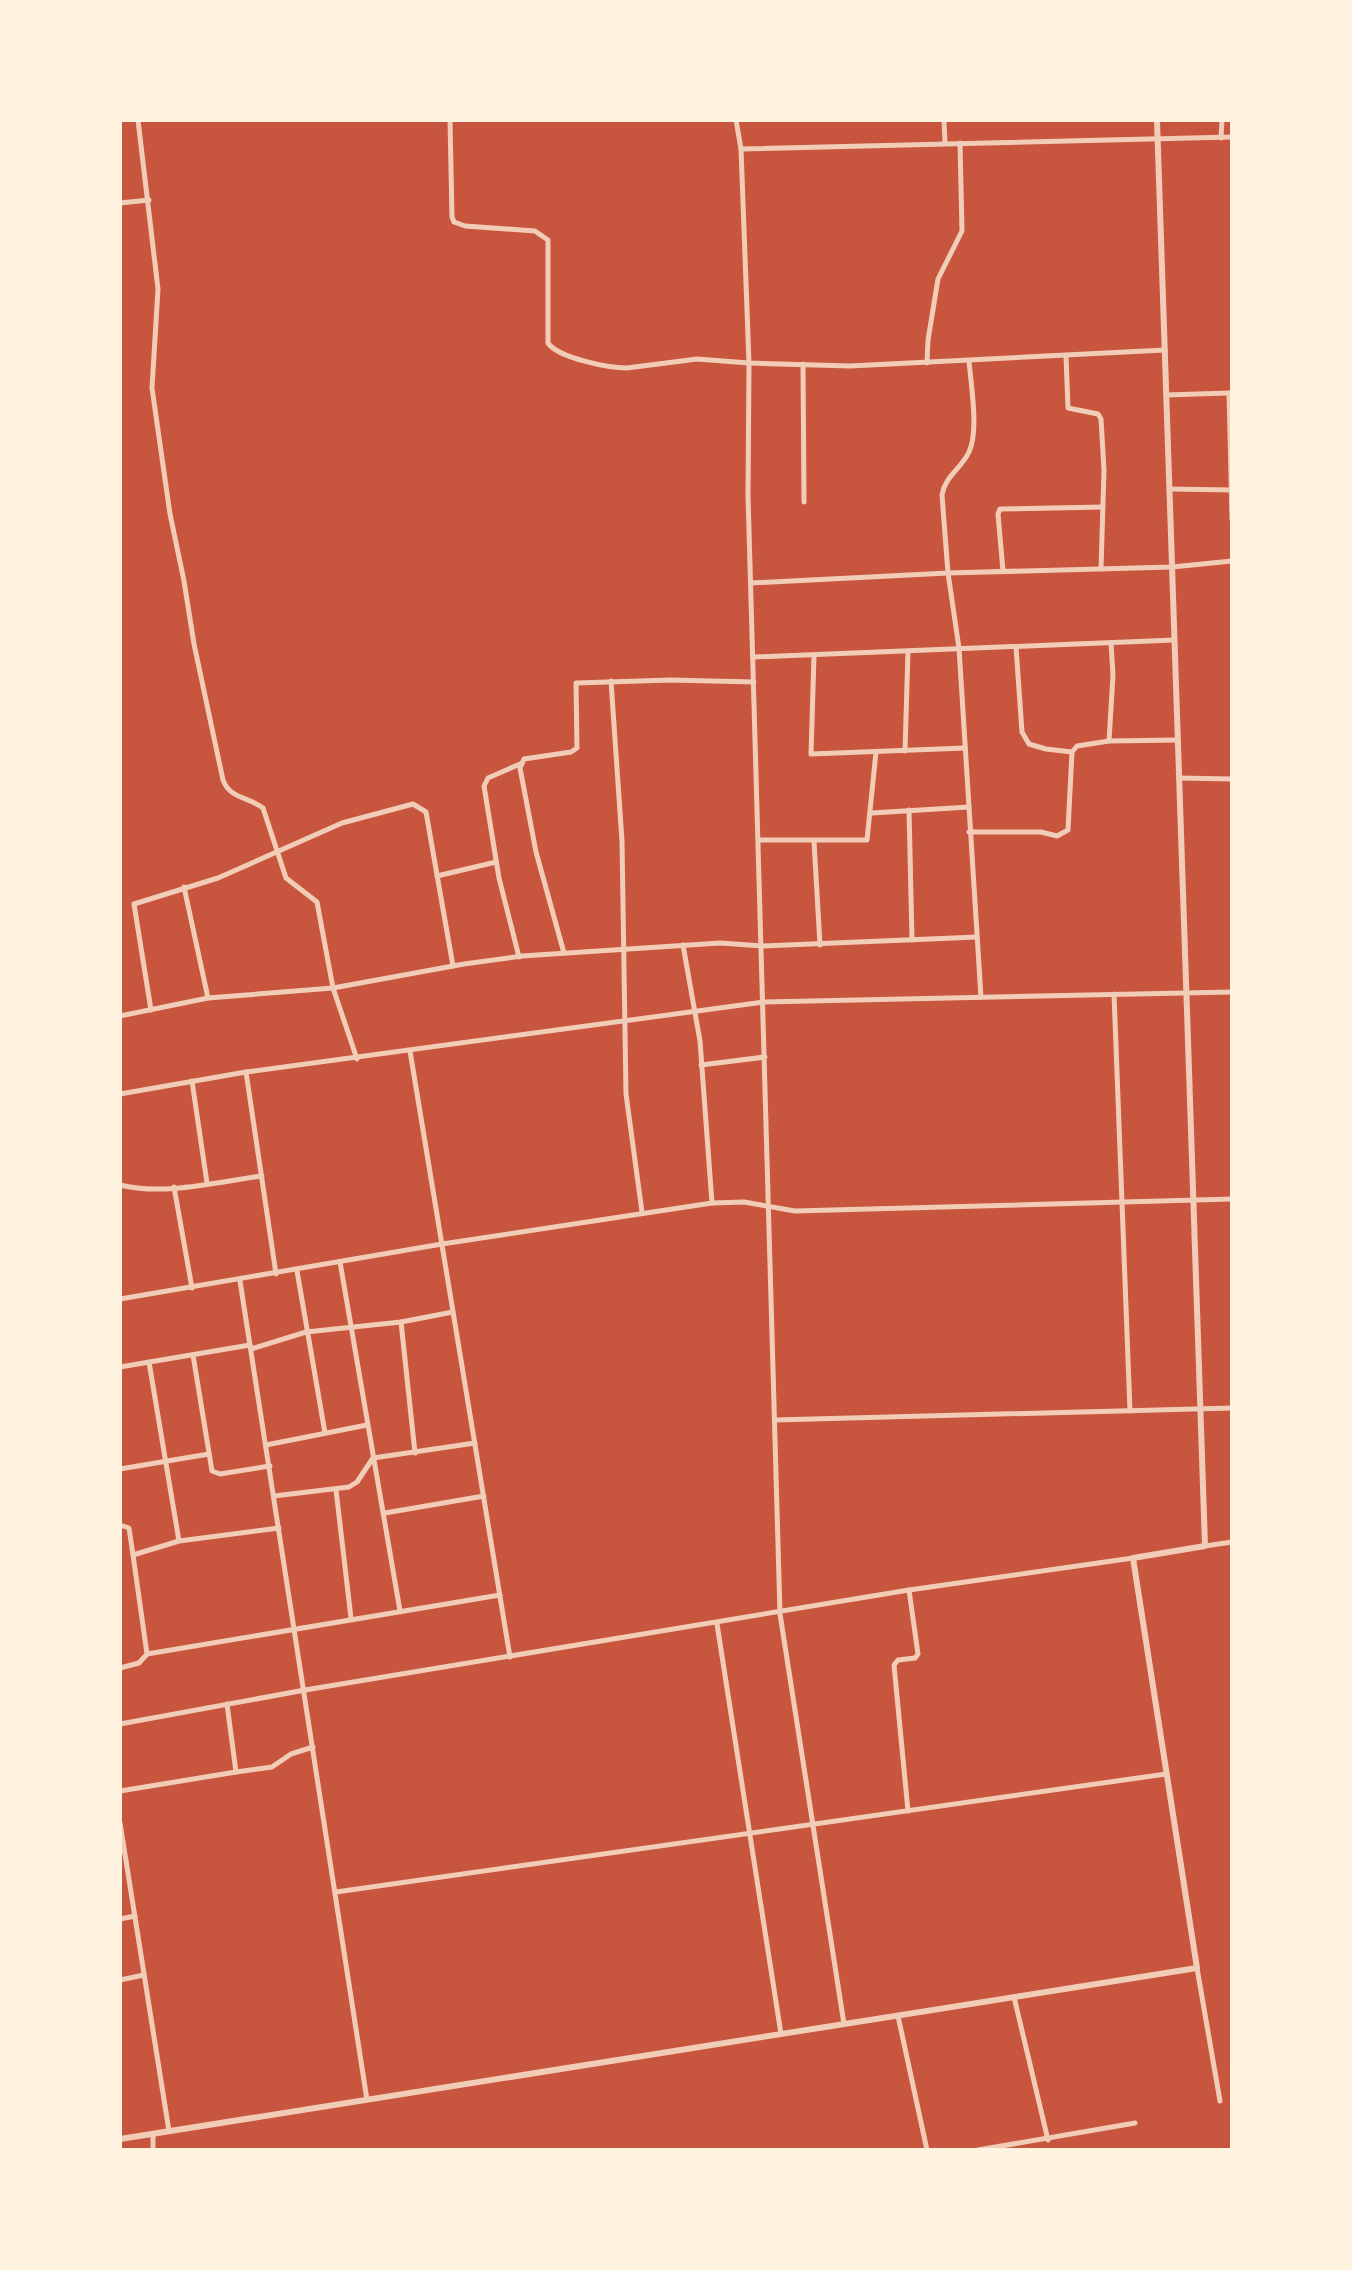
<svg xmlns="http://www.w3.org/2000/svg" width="1352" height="2270" font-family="'Public Sans',sans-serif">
  <rect width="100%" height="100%" fill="#c8553d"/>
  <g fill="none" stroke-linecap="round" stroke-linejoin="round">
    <g stroke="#f1ccb7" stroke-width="5">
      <path d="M138,120L158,289L152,388L170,514L184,581L194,644L223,780C230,799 249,797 263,808L286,878L317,902L333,988L357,1059"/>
      <path d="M450,120L452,217L454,222L465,226L535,231L548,240V343C558,358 609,368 627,368L697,359L749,363L850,366L1165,350"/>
      <polyline points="736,120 741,149 749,363 748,495 780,1614 844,2024"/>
      <polyline points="944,120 945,143"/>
      <polyline points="1221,138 1222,120"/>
      <polyline points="741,149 1232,137"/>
      <polyline points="120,203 149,200"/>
      <polyline points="1066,356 1068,408 1098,414 1101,419 1104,470 1101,569"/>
      <path d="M969,361C971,385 979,431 969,452C961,469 945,476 942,495L948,573L959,648L981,997"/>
      <polyline points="927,363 928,340 938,279 962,231 960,143"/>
      <polyline points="803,364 804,502"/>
      <polyline points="1229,393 1232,520"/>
      <polyline points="1166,395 1229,393"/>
      <polyline points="1169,489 1232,490"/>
      <polyline points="1003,571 998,514 1000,509 1103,507"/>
      <polyline points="751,583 948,573 1172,567 1232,561"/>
      <polyline points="1016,647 1022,732 1029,744 1046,749 1072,752"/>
      <polyline points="814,656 811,754 965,748"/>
      <polyline points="753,657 1174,640"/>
      <polyline points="611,681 622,841 626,1094 642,1212"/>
      <polyline points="1109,741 1113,675 1111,643"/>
      <polyline points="905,751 908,651"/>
      <polyline points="1179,778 1232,779"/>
      <polyline points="909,810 912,940"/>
      <polyline points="872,813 969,807"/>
      <polyline points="969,832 1041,832 1057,836 1068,830 1072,752 1077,746 1109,741 1178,740"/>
      <polyline points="759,840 867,840 876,752"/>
      <polyline points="814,841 820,945"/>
      <polyline points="437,876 496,862"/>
      <polyline points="184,887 208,998"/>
      <polyline points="683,945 700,1041 712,1203"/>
      <polyline points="564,953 536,852 520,768 524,759 571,752 577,748 576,683 671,680 754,682"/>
      <polyline points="519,957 499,878 484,786 488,778 520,764"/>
      <polyline points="1114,994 1130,1411"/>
      <polyline points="151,1010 134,904 218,878 342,823 413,804 426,812 453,966"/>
      <polyline points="120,1016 208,998 333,988 464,964 522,956 720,943 763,946 977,937"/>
      <polyline points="410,1051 510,1657"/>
      <polyline points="701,1065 765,1057"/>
      <polyline points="246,1072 276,1274"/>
      <polyline points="192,1081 207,1183"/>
      <polyline points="120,1094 246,1072 764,1002 1232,992"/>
      <path d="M120,1185C164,1196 217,1182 262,1176"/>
      <polyline points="174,1187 192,1288"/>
      <polyline points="340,1262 400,1611"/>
      <polyline points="297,1271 325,1433"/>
      <polyline points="240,1281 367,2100"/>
      <polyline points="120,1299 442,1244 712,1203 744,1202 795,1211 1232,1199"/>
      <polyline points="401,1322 415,1453"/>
      <polyline points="251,1349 306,1332 401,1322 453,1312"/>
      <polyline points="193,1355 212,1471 220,1474 270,1466"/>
      <polyline points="149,1362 179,1541"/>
      <polyline points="120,1367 250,1345"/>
      <polyline points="775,1420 1232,1408"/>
      <polyline points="266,1445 367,1425"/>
      <polyline points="120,1469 209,1454"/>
      <polyline points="336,1490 351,1618"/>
      <polyline points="274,1496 349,1487 357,1482 373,1458 475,1443"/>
      <polyline points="385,1513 484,1496"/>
      <polyline points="120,1525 129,1528 133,1555"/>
      <polyline points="1205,1546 1232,1542"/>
      <polyline points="717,1624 781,2034"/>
      <polyline points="147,1654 500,1595"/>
      <polyline points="120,1668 139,1663 147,1654 133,1555 179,1541 279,1528"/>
      <polyline points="120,1724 305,1690 909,1590 1133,1558"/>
      <polyline points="236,1772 272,1767 291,1754 313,1747"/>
      <polyline points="120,1791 236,1772 227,1704"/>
      <polyline points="908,1811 894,1665 898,1660 915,1658 918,1654 909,1590"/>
      <polyline points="120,1823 169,2131"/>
      <polyline points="336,1892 1166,1774"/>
      <polyline points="120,1919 135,1916"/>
      <polyline points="1197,1968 1220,2101"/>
      <polyline points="120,1980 144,1975"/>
      <polyline points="1014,1997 1048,2140"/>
      <polyline points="898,2016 927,2150"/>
      <polyline points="153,2134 153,2150"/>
      <polyline points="978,2150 1135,2123"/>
    </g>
    <polyline stroke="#f1ccb7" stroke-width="6" points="120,2139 1197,1968 1133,1558 1205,1546 1157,120"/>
  </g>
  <rect width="1352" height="2270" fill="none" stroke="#fff3e0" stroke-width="244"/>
</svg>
